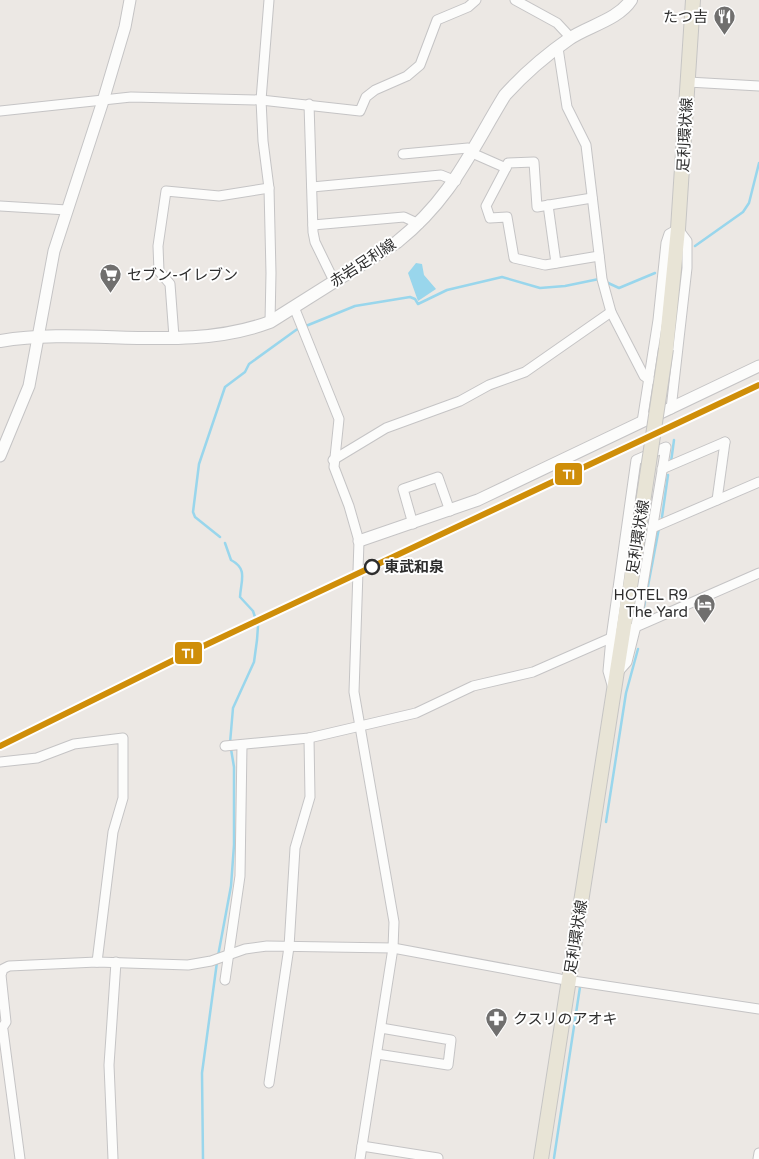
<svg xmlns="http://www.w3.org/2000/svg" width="759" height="1159" font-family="'Varela Round','Noto Sans JP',sans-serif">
  <rect width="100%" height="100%" fill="#ece8e4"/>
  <polygon fill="#99d6ec" points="416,263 422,264 424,275 436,289 418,301 408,273"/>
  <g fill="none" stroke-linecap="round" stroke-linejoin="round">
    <g stroke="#99d6ec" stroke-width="2.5">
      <polyline points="695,246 743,212 749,203 759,163"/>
      <polyline points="606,282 619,288 655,273"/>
      <polyline points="671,462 674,440"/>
      <polyline points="662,517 668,475"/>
      <polyline points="220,537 195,517 193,512 199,464 225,387 245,372 249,364 296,330 355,306 410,297 415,299 418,304 447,290 502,277 540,288 565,286 599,279"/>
      <path d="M225,543L231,560C248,569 241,580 240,597L253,611L258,626L257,640L254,662L233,708L230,743"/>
      <polyline points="643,612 659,528"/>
      <polyline points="606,822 626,693 638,649"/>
      <polyline points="218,956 231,886 234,845 234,767 231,749"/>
      <polyline points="554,1158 580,987"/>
      <polyline points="203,1159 202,1073 217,962"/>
    </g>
    <defs>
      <g id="minor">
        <polyline points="269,0 261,100 263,141 269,188 271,273 270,322"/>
        <polyline points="515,0 557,23 571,38"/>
        <polyline points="558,48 567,107 586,145 602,279 611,312 644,376 650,380"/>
        <polyline points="688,82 759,86"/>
        <polyline points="309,104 313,232 315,242 334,281"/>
        <polyline points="0,111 131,97 261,100 360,111 366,97 375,90 407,76 420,65 437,20 468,7 476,0"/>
        <polyline points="403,154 468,148 472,153 506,168 508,163 534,162 537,207 592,198"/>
        <polyline points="506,168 486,206 490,218 507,217 514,258 545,265 599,256"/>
        <polyline points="312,187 441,175 456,181"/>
        <polyline points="548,205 556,263"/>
        <polyline points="0,206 67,210"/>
        <polyline points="313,225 404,217 419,224"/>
        <polyline points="294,307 339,419 334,467 349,506 359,541 354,692 394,922 393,948 360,1159"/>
        <polyline points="174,337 170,284 159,271 158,246 166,191 219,196 269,188"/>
        <polyline points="642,422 658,320 666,243 669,234 678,229 687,241 687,268 671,409"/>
        <polyline points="333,460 386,428 460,401 489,385 525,372 611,312"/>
        <polyline points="662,469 725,442"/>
        <polyline points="717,500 725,442"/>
        <polyline points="413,524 403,489 438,477 450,511"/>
        <polyline points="652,528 759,482"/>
        <polyline points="612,685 608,671 611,638 636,460 666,447 636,626 627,662 619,671"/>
        <polyline points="225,746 309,738 416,713 473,686 533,672 759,573"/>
        <polyline points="0,762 37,758 74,744 123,738 123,798 113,832 97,962"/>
        <polyline points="225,980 240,876 242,745"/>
        <polyline points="3,1030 20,1159"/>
        <polyline points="0,1031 6,1022 1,975 3,969 9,966 97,962 188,965 211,961 245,949 267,946 393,948 560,979 759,1009"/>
        <polyline points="377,1054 448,1065 451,1040 381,1028"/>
        <polyline points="269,1083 289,947 295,848 310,797 309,738"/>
        <polyline points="362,1146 438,1158"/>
        <polyline points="113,1159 109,1065 116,962"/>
        <polyline points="758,1159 759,1153"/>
      </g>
      <g id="tertiary">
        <polyline points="0,456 29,386 54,251 103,101 125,27 130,0"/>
        <polyline points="359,541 478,500 759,366"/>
      </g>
      <path id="secondary" d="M0,341C88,326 184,354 270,322L397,242C452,198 470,152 505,95C524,74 546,55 569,39C588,26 618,20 631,0"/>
      <g id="primary">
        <polyline points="666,349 678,229 693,0"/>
        <polyline points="541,1159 638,536"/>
      </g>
    </defs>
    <use href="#minor" stroke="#c5c4c5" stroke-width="11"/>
    <use href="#tertiary" stroke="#c5c4c5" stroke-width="13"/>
    <use href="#secondary" stroke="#c5c4c5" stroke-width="14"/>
    <use href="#primary" stroke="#c6c5c4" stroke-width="16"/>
    <use href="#minor" stroke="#fcfcfb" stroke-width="9"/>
    <use href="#tertiary" stroke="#fcfcfb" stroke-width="11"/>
    <use href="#secondary" stroke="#fcfcfb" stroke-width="12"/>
    <use href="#primary" stroke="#e8e4d6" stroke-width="14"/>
    <defs>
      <polyline id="primary-bridge" points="638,536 666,349"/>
    </defs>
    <use href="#primary-bridge" stroke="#c6c5c4" stroke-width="16" stroke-linecap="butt"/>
    <use href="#primary-bridge" stroke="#e8e4d6" stroke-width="14"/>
    <defs>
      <polyline id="rail-1" points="0,746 180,657 759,385"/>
    </defs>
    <use href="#rail-1" stroke="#fff" stroke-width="10"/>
    <use href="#rail-1" stroke="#cf8e09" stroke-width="6"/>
  </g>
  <defs>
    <symbol id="restaurant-pin" viewBox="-11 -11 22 30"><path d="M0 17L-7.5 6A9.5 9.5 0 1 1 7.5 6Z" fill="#706f6e" stroke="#fff"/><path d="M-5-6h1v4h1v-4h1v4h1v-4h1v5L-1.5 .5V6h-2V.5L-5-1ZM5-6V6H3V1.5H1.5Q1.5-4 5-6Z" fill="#fff"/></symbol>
    <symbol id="supermarket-pin" viewBox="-11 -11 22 30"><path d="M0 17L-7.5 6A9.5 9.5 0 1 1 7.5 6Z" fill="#706f6e" stroke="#fff"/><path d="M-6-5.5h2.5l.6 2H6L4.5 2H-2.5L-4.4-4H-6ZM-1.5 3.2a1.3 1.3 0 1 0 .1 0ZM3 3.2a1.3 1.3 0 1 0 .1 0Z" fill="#fff"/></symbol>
    <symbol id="hotel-pin" viewBox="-11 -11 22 30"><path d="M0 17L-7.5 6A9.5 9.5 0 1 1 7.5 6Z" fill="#706f6e" stroke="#fff"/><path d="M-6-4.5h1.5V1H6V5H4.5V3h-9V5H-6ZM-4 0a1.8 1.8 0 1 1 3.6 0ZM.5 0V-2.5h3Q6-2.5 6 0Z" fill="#fff"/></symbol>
    <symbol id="pharmacy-pin" viewBox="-11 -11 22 30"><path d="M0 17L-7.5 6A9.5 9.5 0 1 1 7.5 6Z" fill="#706f6e" stroke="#fff"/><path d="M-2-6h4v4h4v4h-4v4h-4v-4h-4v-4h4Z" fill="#fff"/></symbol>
  </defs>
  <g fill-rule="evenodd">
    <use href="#restaurant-pin" x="712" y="4" width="25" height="34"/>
    <use href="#supermarket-pin" x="98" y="262" width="25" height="34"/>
    <use href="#hotel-pin" x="692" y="592" width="25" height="34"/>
    <use href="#pharmacy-pin" x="484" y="1006" width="25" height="34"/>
  </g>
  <circle fill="#fff" stroke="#2e2e2e" stroke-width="2.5" cx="372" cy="567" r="7"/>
  <g text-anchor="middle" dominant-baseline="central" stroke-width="4" stroke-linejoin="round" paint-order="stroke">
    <g font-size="15" fill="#2e2e2e" stroke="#fff" text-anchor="end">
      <text x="708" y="17">たつ吉</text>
      <text x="127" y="275" text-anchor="start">セブン-イレブン</text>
      <text x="688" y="595">HOTEL R9<tspan x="688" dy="17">The Yard</tspan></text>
      <text x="513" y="1019" text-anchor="start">クスリのアオキ</text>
    </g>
    <g font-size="15" fill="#2e2e2e" stroke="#fff">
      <text transform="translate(685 135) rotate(-87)">足利環状線</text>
      <text transform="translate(363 263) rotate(-33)">赤岩足利線</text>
      <text transform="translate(638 537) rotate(-81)">足利環状線</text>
      <text transform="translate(576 937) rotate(-81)">足利環状線</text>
    </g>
    <g font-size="15" font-weight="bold" fill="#2e2e2e" stroke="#fff" text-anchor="start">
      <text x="384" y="567">東武和泉</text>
    </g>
  </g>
  <g stroke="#fff" stroke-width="2">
    <rect x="554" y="462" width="29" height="24" rx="5" fill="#cf8e09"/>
    <rect x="174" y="641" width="29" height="24" rx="5" fill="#cf8e09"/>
  </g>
  <g font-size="14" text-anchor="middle" font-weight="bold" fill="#fff">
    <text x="569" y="479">TI</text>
    <text x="188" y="658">TI</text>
  </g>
</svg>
